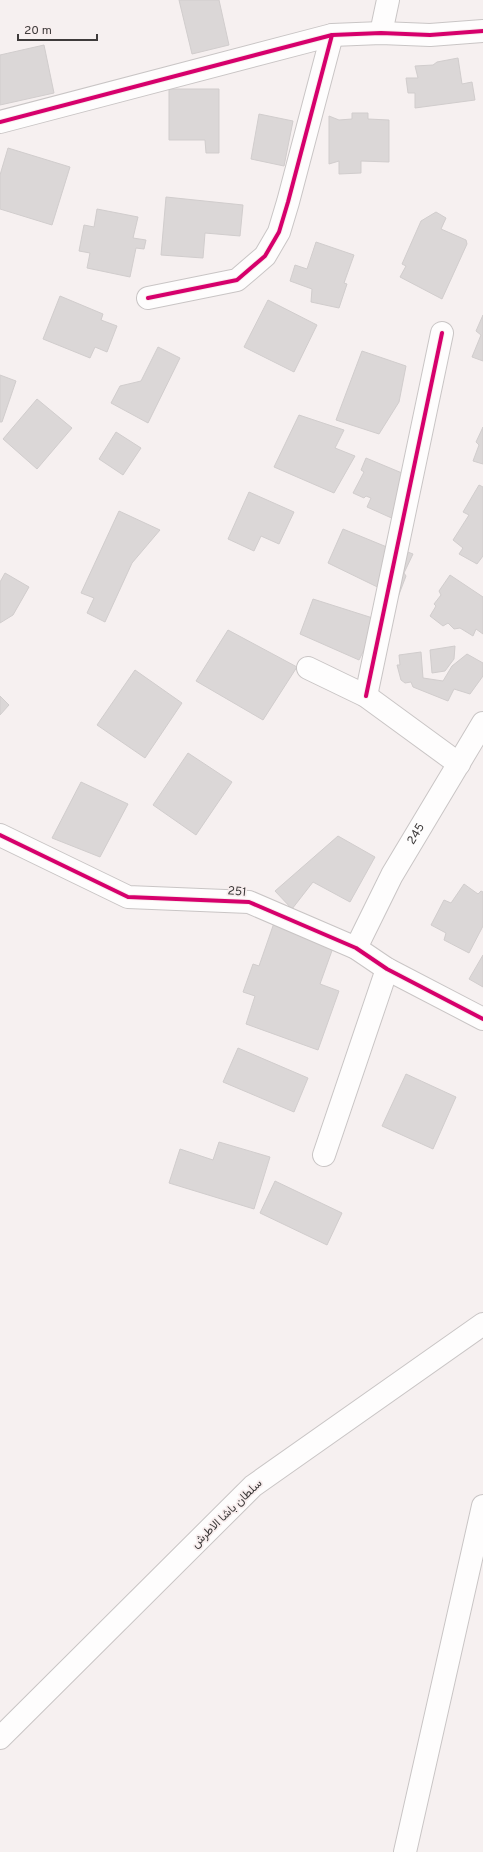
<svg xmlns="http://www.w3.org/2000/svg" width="483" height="1852" font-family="Overpass,Vazirmatn,sans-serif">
  <rect width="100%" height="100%" fill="#f6f0f0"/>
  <g fill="#dbd7d7" stroke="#d1cdcd">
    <polygon points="179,0 219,0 229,45 192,54"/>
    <polygon points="44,45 54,93 0,105 0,55"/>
    <polygon points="458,58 462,84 472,82 475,100 415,108 415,93 408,93 406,78 418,78 415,66 433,65 437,62"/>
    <polygon points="169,89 219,89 219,153 206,153 205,140 169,140"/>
    <polygon points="352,113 368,113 368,119 389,120 389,162 361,161 361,173 339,174 339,161 329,164 329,116 339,120 352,119"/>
    <polygon points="259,114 293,121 284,166 251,159"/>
    <polygon points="8,148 70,167 52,225 0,209 0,175"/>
    <polygon points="166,197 243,205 240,236 205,233 203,258 161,255"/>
    <polygon points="97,209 138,217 133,238 146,240 144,249 136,248 130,277 87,268 90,253 79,251 84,225 94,227"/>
    <polygon points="436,212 446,218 441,229 466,240 467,244 442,299 400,277 406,266 402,264 421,221"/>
    <polygon points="316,242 354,255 344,283 347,284 339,308 311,302 312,289 290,281 295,265 307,269"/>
    <polygon points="60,296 103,314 101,320 117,326 107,352 95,347 90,358 43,339"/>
    <polygon points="268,300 317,325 294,372 244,347"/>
    <polygon points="483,315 483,361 472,357 481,335 476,331"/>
    <polygon points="158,347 180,358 148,423 111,403 120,386 141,381"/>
    <polygon points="362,351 406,366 399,402 379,434 336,420"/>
    <polygon points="0,375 16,381 2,422 0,422"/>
    <polygon points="37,399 72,428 37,469 3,439"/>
    <polygon points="299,415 344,430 335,448 355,456 334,493 274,467"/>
    <polygon points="483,427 483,464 473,461 479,445 476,442"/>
    <polygon points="116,432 141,448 123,475 99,459"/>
    <polygon points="366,458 414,478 396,520 367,507 371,498 366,496 364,498 353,493 364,472 361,470"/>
    <polygon points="479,485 483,487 483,556 477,564 459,554 463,548 453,540 469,515 463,512"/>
    <polygon points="249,492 294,512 279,544 261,536 254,551 228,539"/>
    <polygon points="119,511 160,530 132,563 105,622 87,613 94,598 81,593"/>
    <polygon points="343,529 399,552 400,549 413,554 404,573 406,576 398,597 328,563"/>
    <polygon points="5,573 29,587 13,615 0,623 0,582"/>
    <polygon points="450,575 483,597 483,634 476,629 473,636 460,628 454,629 448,623 443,626 430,616 436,606 434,604 441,595 439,591"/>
    <polygon points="313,599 379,620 359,660 300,634"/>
    <polygon points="228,630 297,667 263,720 196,681"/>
    <polygon points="455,646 454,659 445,671 432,673 430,650"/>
    <polygon points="421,652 423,678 443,681 452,666 467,654 483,663 483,676 470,694 454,689 448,701 413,687 411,682 405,683 401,680 397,665 400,665 399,655"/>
    <polygon points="135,670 182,703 145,758 97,725"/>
    <polygon points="0,696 9,705 0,715"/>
    <polygon points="188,753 232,782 196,835 153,805"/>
    <polygon points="81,782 128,804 100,857 52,838"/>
    <polygon points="338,836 375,857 350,902 313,882 292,909 275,891"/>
    <polygon points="464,884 478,894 481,891 483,892 483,926 469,953 444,940 446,933 431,925 444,900 451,903"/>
    <polygon points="274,923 334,945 320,984 339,991 318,1050 246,1024 255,996 243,992 253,964 259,966"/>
    <polygon points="483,955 483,987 469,979"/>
    <polygon points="238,1048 308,1078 294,1112 223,1082"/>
    <polygon points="406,1074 456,1097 433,1149 382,1126"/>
    <polygon points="219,1142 270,1157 254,1209 169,1183 180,1149 213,1160"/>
    <polygon points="275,1181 342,1213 327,1245 260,1213"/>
  </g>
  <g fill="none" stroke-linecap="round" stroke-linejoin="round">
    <defs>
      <g id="minor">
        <polyline points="381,33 388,0"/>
        <polyline points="0,122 332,35 381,33 430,35 483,31"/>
        <polyline points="148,298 237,280 265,256 279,232 288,202 332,35"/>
        <polyline points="308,668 366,696 459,764"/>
        <polyline points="366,696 442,333"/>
        <polyline points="0,835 128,897 249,902 356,948 387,969 483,1019"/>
        <path id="s1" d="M356,948L392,875L483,723"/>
        <polyline points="324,1155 387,969"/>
        <polyline points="405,1852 483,1506"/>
      </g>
      <polyline id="major" points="0,1738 253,1486 483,1324"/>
    </defs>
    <use href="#minor" stroke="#c9c5c5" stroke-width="24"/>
    <use href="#major" stroke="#c9c5c5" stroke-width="24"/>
    <use href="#minor" stroke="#fefdfd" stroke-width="22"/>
    <use href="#major" stroke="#fefdfd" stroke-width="22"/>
    <defs>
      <g id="cycleway">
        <polyline points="0,122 332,35 381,33 430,35 483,31"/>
        <polyline points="148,298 237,280 265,256 279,232 288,202 332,35"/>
        <polyline points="366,696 442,333"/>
        <polyline points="0,835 128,897 249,902 356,948 387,969 483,1019"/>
      </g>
    </defs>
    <use href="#cycleway" stroke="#f8eeee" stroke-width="6"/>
    <use href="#cycleway" stroke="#d6006c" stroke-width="4"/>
  </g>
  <g text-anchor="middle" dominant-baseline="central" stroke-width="3.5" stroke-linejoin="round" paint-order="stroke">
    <g font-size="12" fill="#3e3b3b" stroke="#f8eeee">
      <text stroke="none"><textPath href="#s1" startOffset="129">245</textPath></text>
      <text transform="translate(237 892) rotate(5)">251</text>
      <text transform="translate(227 1514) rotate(-44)">سلطان باشا الاطرش</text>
    </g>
  </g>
  <path d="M18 34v6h79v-6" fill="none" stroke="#3e3b3b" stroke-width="2"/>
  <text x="24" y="34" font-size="12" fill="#3e3b3b" stroke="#f8eeee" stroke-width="3" paint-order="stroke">20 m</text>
</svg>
